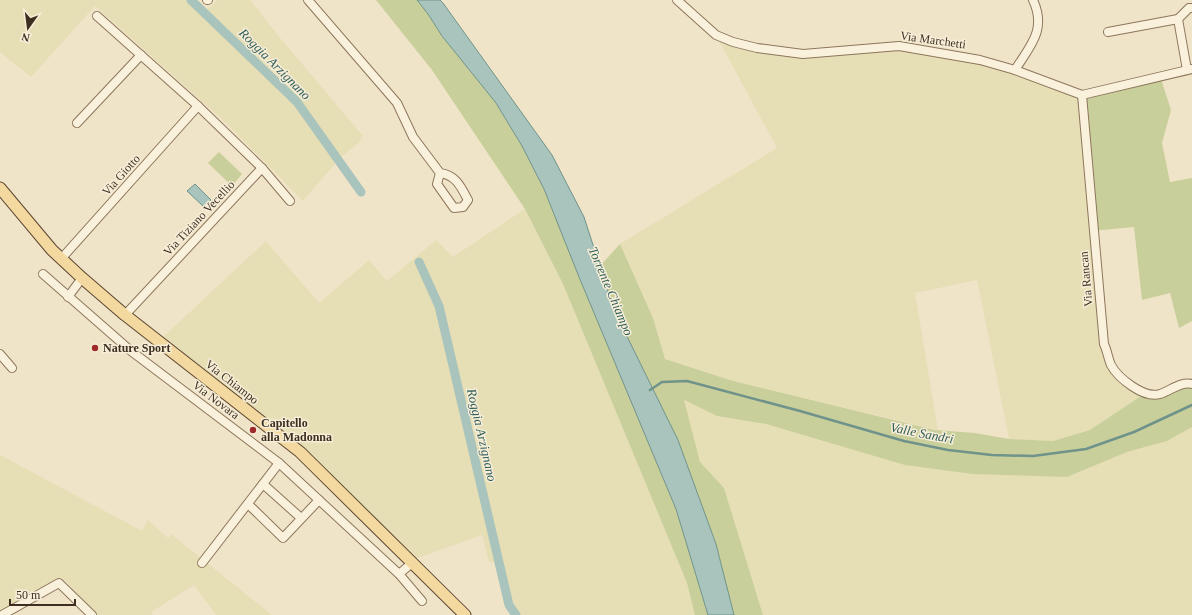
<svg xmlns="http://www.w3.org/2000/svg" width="1192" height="615" font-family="Georgia,serif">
  <rect width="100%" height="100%" fill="#f0e4c8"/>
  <g fill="#e6deb5">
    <polygon points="0,0 196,0 207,9 218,0 250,0 281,39 363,136 360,139 361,141 340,158 303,201 225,122 95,6 31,77 0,52"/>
    <polygon points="716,35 781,53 893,48 1011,69 1080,92 1101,343 1105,360 1114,372 1147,392 1090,430 1053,441 1009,439 977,280 915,293 938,430 733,381 665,359 653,318 620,244 777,148"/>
    <polygon points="525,209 563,284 687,583 695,615 518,615 509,607 501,562 489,562 482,535 415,559 161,339 266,241 319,303 369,260 387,281 436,240 453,257"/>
    <polygon points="683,400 717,416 766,424 826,441 1067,477 1127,452 1167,441 1192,427 1192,615 763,615 724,488 700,462"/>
    <polygon points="0,455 142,531 148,520 168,538 171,534 272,615 216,615 194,585 151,612 153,615 95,615 66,581 4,615 0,615"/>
  </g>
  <g fill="#c9cf9b">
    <polygon points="376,0 417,0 428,14 442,36 496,103 522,146 544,189 579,277 676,509 708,615 695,615 687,583 563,284 525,209 432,70"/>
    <polygon points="1160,76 1171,110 1162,143 1170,182 1192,178 1192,321 1179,328 1170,293 1142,300 1134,227 1092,231 1080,92"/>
    <polygon points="219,152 242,174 232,186 208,163"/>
    <polygon points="620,244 653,318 665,359 733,381 935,430 975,433 1009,439 1053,441 1090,430 1147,392 1156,393 1181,386 1192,388 1192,427 1167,441 1127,452 1067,477 973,474 905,465 766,424 717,416 684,400 700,462 724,488 763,615 734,615 716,544 678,440 614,310 600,266"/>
  </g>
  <g fill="#a9c4bc" stroke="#6f938a">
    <polygon points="417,0 440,0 443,3 552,155 584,217 614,310 678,440 716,544 734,615 708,615 676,509 579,277 544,189 522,146 496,103 442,36 428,14"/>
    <polygon points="195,184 211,200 204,207 187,191"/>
  </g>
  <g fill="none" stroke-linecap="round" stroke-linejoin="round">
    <polyline stroke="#6f938a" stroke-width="2.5" points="650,390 662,382 687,381 800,411 904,441 948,450 992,455 1033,456 1086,449 1134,432 1192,405"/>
    <g stroke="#a9c4bc" stroke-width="9">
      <polyline points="191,0 297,102 361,192"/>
      <polyline points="419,262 439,306 509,605 516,615"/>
    </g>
    <defs>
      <g id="minor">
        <polyline points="207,0 208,0"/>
        <path d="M308,0L397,103L413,137L440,173C456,175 461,187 468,200L463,207L454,208L437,184L440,173"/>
        <polyline points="677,0 716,35 733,42 757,48 803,54 899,46 980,60 1015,70 1082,95 1192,69"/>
        <polyline points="97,16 198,106"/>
        <polyline points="1178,19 1189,8 1192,8"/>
        <polyline points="1108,32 1178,19 1187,70"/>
        <path d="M1015,70C1030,46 1047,30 1033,0"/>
        <path d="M1082,95L1104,344C1107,350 1108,358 1111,365C1118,378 1144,399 1160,394C1170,391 1181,381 1192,384"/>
        <polyline points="77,123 141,55"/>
        <polyline points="61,259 198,106 262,168"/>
        <polyline points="43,274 131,351 279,463 399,574 422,601"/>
        <polyline points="68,297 82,278"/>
        <polyline points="125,315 262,168 290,201"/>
        <polyline points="0,354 12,368"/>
        <polyline points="263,484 301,518"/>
        <polyline points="248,504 283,538 319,500"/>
        <polyline points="202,563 279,463"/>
        <polyline points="399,574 412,563"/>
        <polyline points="2,615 59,583 92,615"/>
      </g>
      <polyline id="major" points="0,188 52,250 82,278 125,315 300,452 465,615"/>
    </defs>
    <use href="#minor" stroke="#8d765c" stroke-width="10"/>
    <use href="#major" stroke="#5b4430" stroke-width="13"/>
    <use href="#minor" stroke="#faf1dc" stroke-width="8"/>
    <use href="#major" stroke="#f3d9a0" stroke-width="11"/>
  </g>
  <g fill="#9e2a2b" stroke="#f7eed8" stroke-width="1.5">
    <circle cx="95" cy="348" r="4"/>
    <circle cx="253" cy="430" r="4"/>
  </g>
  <g text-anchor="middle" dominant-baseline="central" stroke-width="3" stroke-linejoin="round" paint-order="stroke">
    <g font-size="12" fill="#3d2e20" stroke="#f7eed8">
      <text transform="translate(933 40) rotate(8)">Via Marchetti</text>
      <text transform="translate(121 175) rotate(-48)">Via Giotto</text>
      <text transform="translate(199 218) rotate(-47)">Via Tiziano Vecellio</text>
      <text transform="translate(1086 279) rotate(-95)">Via Rancan</text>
      <text transform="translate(232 382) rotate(38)">Via Chiampo</text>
      <text transform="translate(216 400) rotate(37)">Via Novara</text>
    </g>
    <g font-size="12" font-weight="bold" fill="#3d2e20" stroke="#f7eed8" text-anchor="start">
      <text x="103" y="348">Nature Sport</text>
      <text x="261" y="423">Capitello<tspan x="261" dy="14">alla Madonna</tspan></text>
    </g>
    <g font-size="13" font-style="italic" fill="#2f5d5a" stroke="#f7eed8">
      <text transform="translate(275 64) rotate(45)">Roggia Arzignano</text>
      <text transform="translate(611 291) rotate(67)">Torrente Chiampo</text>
      <text transform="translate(922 433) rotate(11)">Valle Sandri</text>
      <text transform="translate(482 435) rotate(77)">Roggia Arzignano</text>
    </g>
  </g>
  <g transform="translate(28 28) rotate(194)" stroke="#f7eed8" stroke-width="3" paint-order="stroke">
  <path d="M0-3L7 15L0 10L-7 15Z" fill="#3d2e20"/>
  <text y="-6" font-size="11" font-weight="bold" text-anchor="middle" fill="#3d2e20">N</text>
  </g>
  <path d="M10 599v6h65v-6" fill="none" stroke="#3d2e20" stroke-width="2"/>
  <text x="16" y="599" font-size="12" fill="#3d2e20" stroke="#f7eed8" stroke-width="3" paint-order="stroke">50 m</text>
</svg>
